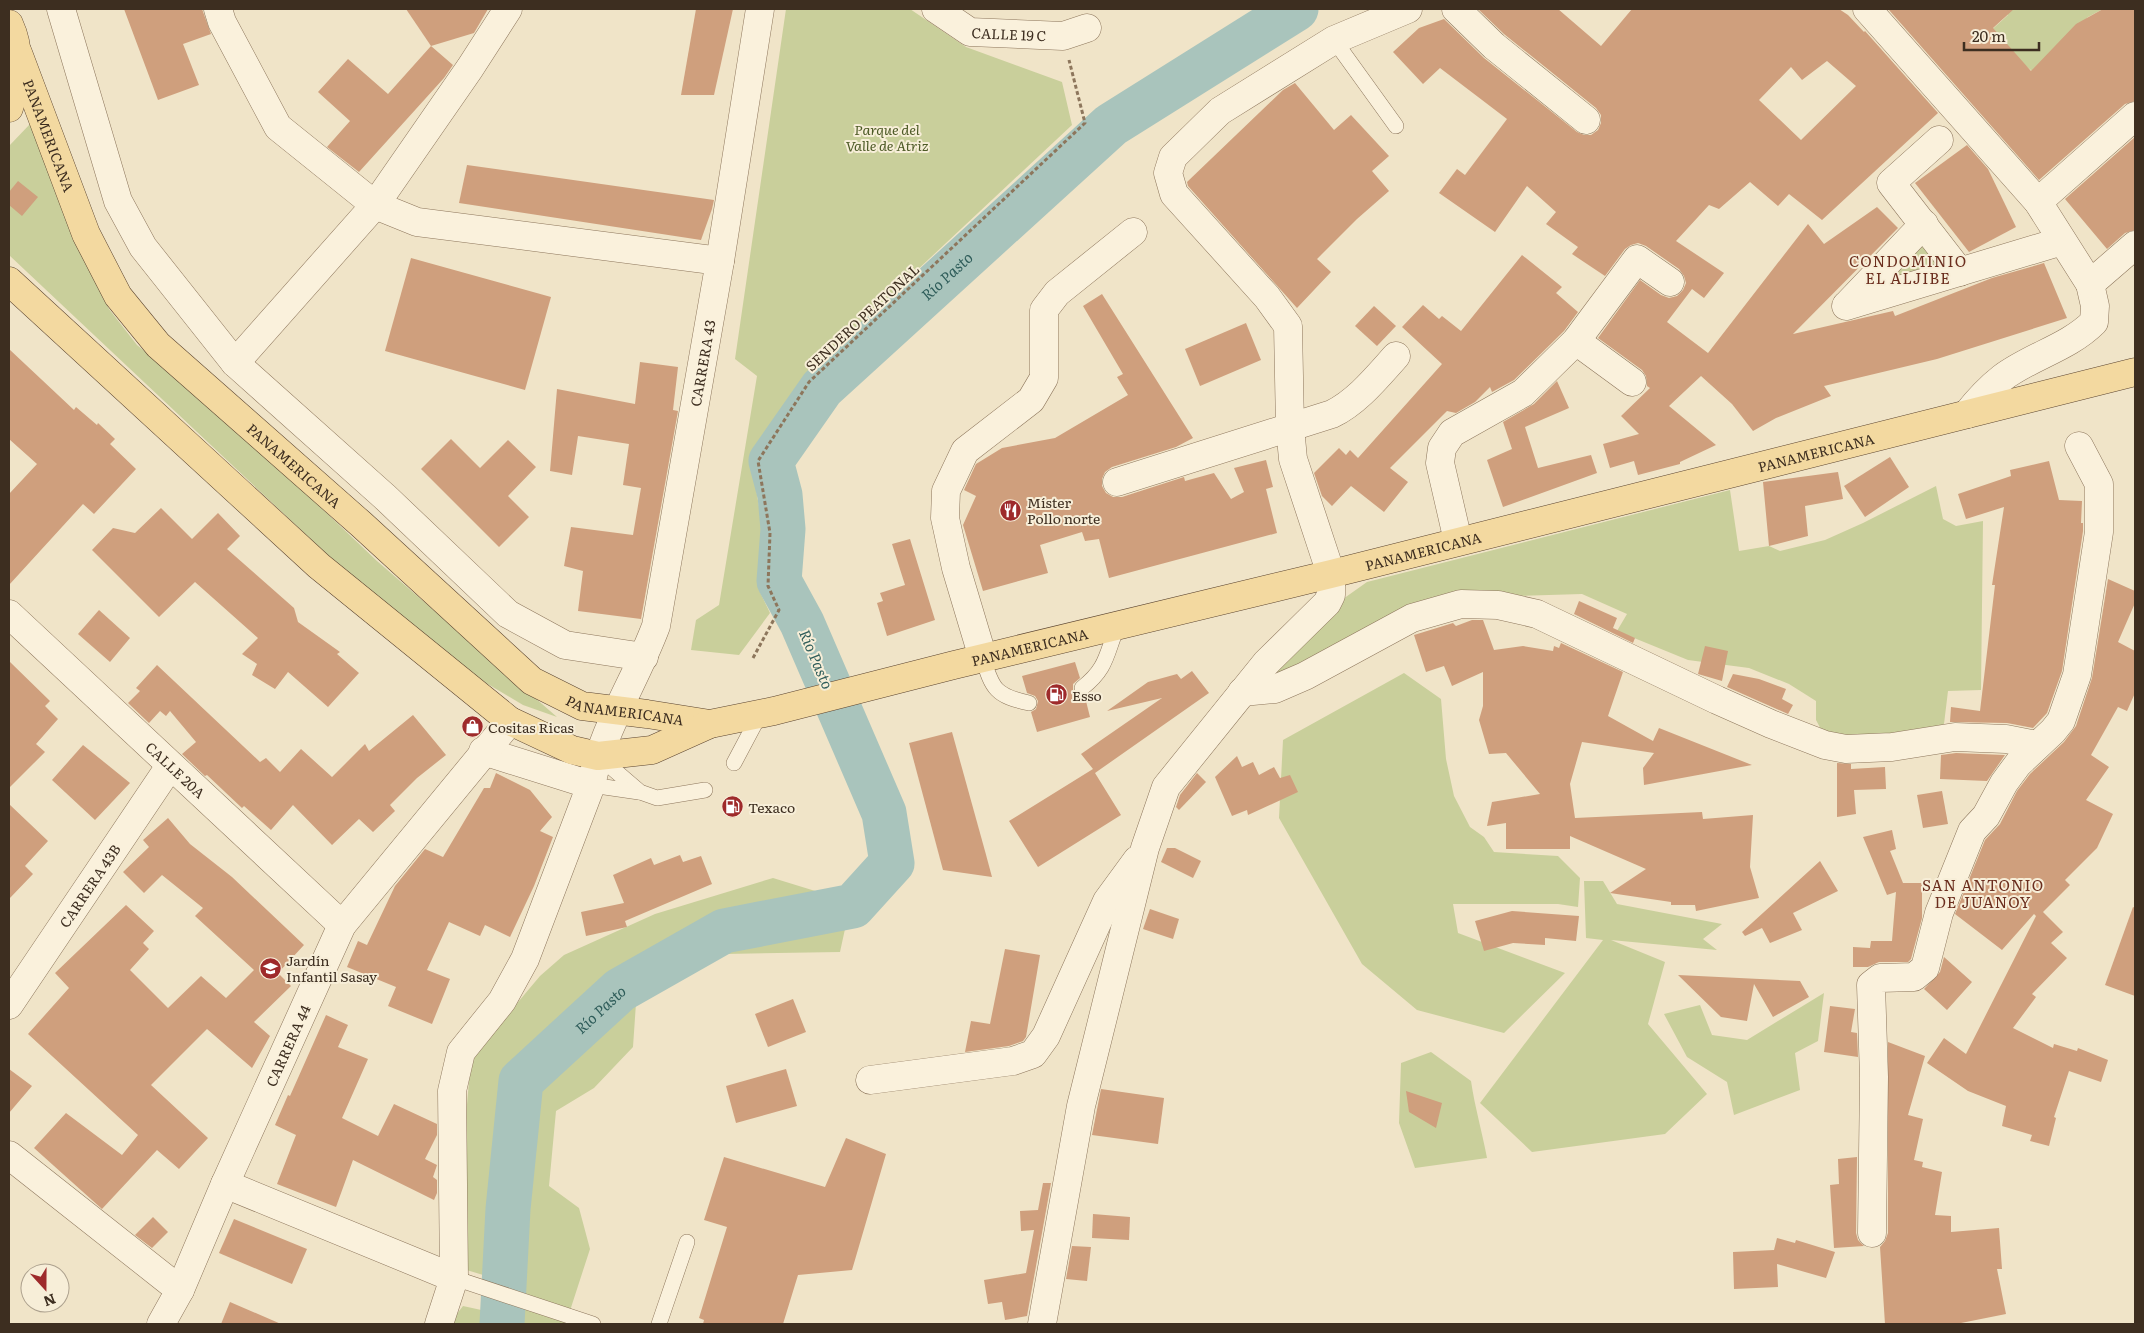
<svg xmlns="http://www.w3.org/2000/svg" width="2144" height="1333" font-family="Literata,serif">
  <rect width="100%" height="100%" fill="#f0e4c8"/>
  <g fill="#c9cf9b">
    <polygon points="786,9 910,9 966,47 1062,82 1072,125 803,377 751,458 764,537 759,590 770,613 739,655 691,650 696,620 719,605 757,376 735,359"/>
    <polygon points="2004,9 2103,9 2088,17 2032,71 2026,66 1965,54 2008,15"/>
    <polygon points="31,123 66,220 109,309 137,345 229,420 377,561 557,717 523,705 486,683 436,648 352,578 9,255 9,146"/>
    <polygon points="1923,233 1950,267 1897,279 1888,269"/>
    <path d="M1936,486L1943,519L1956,526L1983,521L1981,690L1948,691L1944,724C1911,749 1862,739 1824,735L1816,720V701L1789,684L1749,668L1688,660L1617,631L1627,614L1582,594L1479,597L1278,683L1268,666L1343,599L1367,582L1730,490L1739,551L1769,546L1780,551L1825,540L1863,523Z"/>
    <polygon points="1404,673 1441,699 1446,759 1454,796 1470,827 1484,837 1494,852 1558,856 1580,878 1578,907 1558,904 1453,904 1458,933 1565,973 1504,1033 1417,1010 1362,964 1279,818 1283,740"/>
    <polygon points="773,878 825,894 845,929 840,952 724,954 685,970 636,1003 633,1047 594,1088 556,1111 549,1186 579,1208 590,1249 566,1323 449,1324 463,1306 495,1313 503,1281 460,1268 459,1197 471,1058 540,976 564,955 655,914"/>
    <polygon points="1584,881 1603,881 1617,904 1722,924 1703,939 1717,950 1611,940 1665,962 1648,1024 1707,1094 1665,1134 1532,1152 1480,1103 1603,940 1586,938"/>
    <polygon points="1824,993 1818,1041 1795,1053 1800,1090 1734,1115 1727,1082 1687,1057 1664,1014 1700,1005 1712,1035 1747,1040"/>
    <path d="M1431,1052L1471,1081C1475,1108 1482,1131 1487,1158L1415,1168L1399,1123L1401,1063Z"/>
  </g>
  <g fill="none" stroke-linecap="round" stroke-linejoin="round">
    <path stroke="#a9c4bc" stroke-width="45" id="s1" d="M502,1324L508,1209L521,1081L620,990L724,931L853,906L892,863L884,813L802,623L779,581L783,529L780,495L771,461L822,388L1111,125L1296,9"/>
  </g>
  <g fill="#cf9f7d" fill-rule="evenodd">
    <polygon points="124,9 202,9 211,34 183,44 199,85 158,100"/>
    <polygon points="406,9 488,9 474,33 431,46"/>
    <polygon points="696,9 733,9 714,95 681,95"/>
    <path d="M1478,9H1558L1601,46L1632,9H1839L1848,15L1864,32L1865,31L1938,113L1822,220L1789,194L1778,206L1750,182L1719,209L1709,205L1676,241L1724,273L1704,298L1692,289L1667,322L1708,353L1808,224L1824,244L1877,207L1898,228L1793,334L1893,311L1895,316L1992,278L2044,263L2067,318L1937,359L1824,386L1831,396L1776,418L1753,431L1732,404L1701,376L1669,406L1716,445L1680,462V464L1638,475L1634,461L1610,468L1603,444L1639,434L1621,416L1650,388L1647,386L1646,376L1642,370L1598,338L1640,280L1661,295L1669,298L1677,296L1683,290L1686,283L1684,276L1679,269L1646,246L1638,243L1631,245L1625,249L1605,276L1572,254L1578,247L1546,224L1556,212L1527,186L1495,232L1439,193L1457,169L1465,175L1507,119L1440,68L1423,84L1393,52L1419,28L1444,19L1484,58L1577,132L1584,135H1591L1598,130L1601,123V115L1596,108L1504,34ZM1827,61L1856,86L1801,140L1759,100L1791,67L1802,80Z"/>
    <polygon points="1890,9 2014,9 1993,28 2031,71 2076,24 2103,9 2135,9 2135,101 2125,104 2039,180 1889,10"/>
    <polygon points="431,46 453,65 444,78 359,172 327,147 350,121 318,92 348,59 388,94"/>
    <polygon points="1295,83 1334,130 1351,115 1389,156 1372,171 1389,191 1357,219 1317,259 1331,272 1297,308 1188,186 1187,182 1283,90"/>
    <polygon points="2135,137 2135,230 2125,233 2107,249 2065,199"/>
    <polygon points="1967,145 1988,169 2016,227 1969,252 1915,183"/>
    <polygon points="467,165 714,200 712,209 701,240 459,203"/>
    <polygon points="18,181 38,197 22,216 9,205 9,192"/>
    <polygon points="1522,255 1562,287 1556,293 1578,312 1564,331 1514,380 1492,392 1490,387 1475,402 1456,413 1447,411 1390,468 1408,482 1384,512 1351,486 1332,506 1322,496 1314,473 1339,448 1346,455 1350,450 1358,458 1442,364 1402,327 1423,305 1439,319 1442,316 1461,331"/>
    <polygon points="411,258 551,297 525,390 385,351"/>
    <polygon points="1102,294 1193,438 1176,447 1112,467 1105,472 1102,479 1102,486 1106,493 1113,497 1122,497 1184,477 1185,481 1214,473 1231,499 1244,492 1234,468 1266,460 1273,487 1266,489 1277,533 1109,578 1099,539 1085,541 1082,532 1040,545 1048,573 983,591 963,525 976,496 964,490 976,464 1002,448 1055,438 1128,395 1117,377 1123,374 1083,306"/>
    <polygon points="1374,306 1396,326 1377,346 1355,326"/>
    <polygon points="1246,323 1261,360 1200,386 1185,349"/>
    <polygon points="9,349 74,410 76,407 97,425 98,423 115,439 110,444 136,469 94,514 83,504 9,585 9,494 37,464 9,439"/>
    <polygon points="640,362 678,367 673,410 678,411 641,619 578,611 583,571 564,566 571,527 633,535 641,488 623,485 629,444 578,436 572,475 550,471 557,389 635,404"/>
    <polygon points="1557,381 1569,408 1525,427 1538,468 1591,455 1597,473 1503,507 1487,460 1512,449 1503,422 1534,404"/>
    <polygon points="451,439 480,468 508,440 536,467 508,496 529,517 499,547 421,469"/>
    <polygon points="1890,457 1909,487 1865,517 1844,486"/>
    <polygon points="2049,461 2059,500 2082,501 2081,523 2083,523 2083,531 2062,671 2047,713 2033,728 2007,723 1950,722 1951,707 1980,711 1995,585 1992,585 2004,507 1966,519 1958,494 2011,476 2010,470"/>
    <polygon points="1838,472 1843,499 1805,506 1808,536 1769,546 1763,482"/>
    <polygon points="161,508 192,539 218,513 240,536 227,549 294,608 298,622 340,652 337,654 359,673 328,707 288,672 275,689 252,675 257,664 242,654 258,638 195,582 159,617 92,550 113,528 135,533"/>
    <polygon points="910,539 935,620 887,636 877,603 883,601 880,593 905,585 892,544"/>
    <polygon points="2108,579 2135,591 2135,603 2118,642 2135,651 2135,693 2127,711 2118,707 2091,755 2109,767 2086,800 2113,814 2097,848 2065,880 2070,885 2043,912 2063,932 2051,943 2067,958 2032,994 2036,997 2013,1028 2053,1048 2054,1044 2077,1051 2078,1048 2108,1060 2101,1082 2069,1071 2054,1117 2056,1118 2049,1146 2030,1141 2032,1135 2002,1126 2006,1106 1968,1091 1927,1063 1944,1038 1966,1054 2036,916 2034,914 2002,950 1955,914 1985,840 2000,824 2017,791 2030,774 2064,742 2076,726 2092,678"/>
    <polygon points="1579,601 1617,618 1613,628 1635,638 1633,643 1574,614"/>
    <polygon points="99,610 130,638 110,662 78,634"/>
    <polygon points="1472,620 1483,620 1494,650 1523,646 1553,651 1554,646 1559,648 1561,643 1623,672 1608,716 1653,741 1659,728 1752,765 1644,785 1643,768 1654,753 1582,742 1570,784 1575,818 1702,812 1703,819 1753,815 1750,867 1759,898 1696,911 1695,905 1671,905 1671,902 1610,893 1646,869 1570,836 1570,849 1506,849 1506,823 1487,826 1492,802 1540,794 1506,753 1489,754 1479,720 1483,706 1483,672 1452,686 1444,666 1426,672 1414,635 1453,623 1456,626"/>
    <polygon points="1705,646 1728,651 1722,681 1698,674"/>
    <polygon points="9,661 50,701 45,706 58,719 36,744 45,752 9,788"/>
    <polygon points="1075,662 1080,678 1073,684 1073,690 1078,697 1085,697 1090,717 1037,732 1031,712 1036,709 1038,701 1035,696 1027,693 1022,676"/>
    <polygon points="157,665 260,762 266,758 280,772 301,749 332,777 365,744 369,751 413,715 446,755 417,778 390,805 395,811 373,832 359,819 332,845 293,805 271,830 244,806 242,808 207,775 205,776 182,754 196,742 170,711 166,716 160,711 149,723 128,703 140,691 136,688"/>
    <polygon points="1192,671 1209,693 1095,773 1121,815 1038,867 1009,821 1093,769 1081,754 1162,698 1107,711 1148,682 1177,674 1181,679"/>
    <polygon points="1733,674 1759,679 1786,689 1782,699 1793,705 1788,714 1727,687"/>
    <polygon points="952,732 985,851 992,877 943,870 909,743"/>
    <polygon points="83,745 130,783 95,820 52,780"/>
    <polygon points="1956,753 2004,755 2005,755 1987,781 1940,779 1941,755"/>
    <polygon points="1237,756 1242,767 1253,762 1259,775 1274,767 1280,778 1290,775 1298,792 1248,815 1247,810 1232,816 1215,777"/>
    <polygon points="1837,763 1851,764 1851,769 1885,767 1886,789 1854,790 1856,814 1837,817"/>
    <polygon points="496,773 530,790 552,817 540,831 553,837 534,886 510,937 485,925 480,936 449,922 427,970 450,979 432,1024 388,1006 396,987 347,967 358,941 367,945 395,886 425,849 443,857 484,788 490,788"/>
    <polygon points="1197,773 1206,782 1179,810 1176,807 1180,795"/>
    <polygon points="1942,791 1948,824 1923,828 1917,795"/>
    <polygon points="9,804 48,841 25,866 33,874 9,899"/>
    <polygon points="168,818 190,844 232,877 304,945 278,973 291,986 254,1022 270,1036 252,1068 207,1029 151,1085 208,1138 179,1169 157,1150 102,1209 34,1148 66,1113 122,1155 138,1135 28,1034 69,988 55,973 126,905 154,931 143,943 149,949 130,970 168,1008 201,976 226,998 254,970 195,916 203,908 162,875 144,893 123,872 149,847 143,840"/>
    <polygon points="1892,830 1896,849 1890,851 1903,883 1922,883 1922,918 1911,959 1908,962 1879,962 1868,967 1853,967 1853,947 1870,948 1871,941 1892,941 1896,892 1887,895 1863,837"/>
    <polygon points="1167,848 1175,848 1201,861 1193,878 1161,862"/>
    <polygon points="680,855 683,862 701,856 712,884 625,921 627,927 586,936 581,912 624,903 613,875 651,858 654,865"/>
    <polygon points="1820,861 1838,891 1793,913 1802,930 1770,943 1762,928 1745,936 1742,932"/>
    <polygon points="2133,907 2135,908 2135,996 2105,985"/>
    <polygon points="1150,909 1179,919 1173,939 1143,929"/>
    <polygon points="1512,911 1579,916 1576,941 1545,938 1545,945 1513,943 1484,951 1475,921"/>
    <polygon points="1005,949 1040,955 1026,1037 1023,1041 1009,1046 965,1052 971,1021 990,1024"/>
    <polygon points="1944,957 1972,982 1947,1010 1924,989 1940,972"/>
    <polygon points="1678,975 1800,981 1809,997 1773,1017 1754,984 1747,1021 1721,1017"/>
    <polygon points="793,999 806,1032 768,1047 755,1014"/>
    <polygon points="1830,1006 1855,1009 1851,1032 1857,1033 1858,1057 1824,1052"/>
    <polygon points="326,1015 348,1025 338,1047 368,1059 342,1118 378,1136 394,1104 437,1124 437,1135 425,1159 437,1165 433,1177 437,1180 437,1193 434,1200 353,1160 336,1207 277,1184 296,1135 275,1125 288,1095 290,1096"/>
    <polygon points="1888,1042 1925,1056 1908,1115 1923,1119 1914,1160 1923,1162 1922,1167 1942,1172 1935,1215 1951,1216 1951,1232 1999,1228 2002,1269 1997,1269 2006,1314 1956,1324 1885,1324 1880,1247 1885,1241 1888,1233"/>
    <polygon points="9,1069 32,1086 9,1113"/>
    <polygon points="786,1069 797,1106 736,1123 726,1086"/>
    <polygon points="1101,1089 1164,1098 1158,1144 1092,1135"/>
    <polygon points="1406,1091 1442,1103 1436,1128 1409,1112"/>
    <polygon points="846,1138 886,1154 852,1270 798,1275 783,1324 703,1324 704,1320 699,1318 727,1227 704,1220 724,1157 825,1187"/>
    <polygon points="1857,1157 1856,1233 1858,1240 1864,1246 1834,1248 1830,1185 1839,1184 1838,1159"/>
    <polygon points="1043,1183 1051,1183 1027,1316 1005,1320 1002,1302 988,1304 984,1280 1026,1273 1034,1230 1021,1231 1020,1211 1038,1210"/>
    <polygon points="1093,1214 1130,1217 1129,1240 1092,1238"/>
    <polygon points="153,1217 168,1232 152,1248 135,1235"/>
    <polygon points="234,1219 307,1249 292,1284 219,1253"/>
    <polygon points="1777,1238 1795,1243 1796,1240 1835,1252 1826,1278 1777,1264 1778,1287 1734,1289 1733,1252 1774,1250"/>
    <polygon points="1072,1246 1091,1247 1087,1281 1066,1279"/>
    <polygon points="230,1302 281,1324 221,1324"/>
  </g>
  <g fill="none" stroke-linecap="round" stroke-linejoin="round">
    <defs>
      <g id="lane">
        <polyline points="1334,40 1396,126"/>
        <path d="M983,658C992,689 996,696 1029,703"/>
        <path d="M1082,688C1108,668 1106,653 1118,625"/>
        <polyline points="598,756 640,792 657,798 705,790"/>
        <polyline points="734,763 760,714"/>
        <polyline points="591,785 639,792"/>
        <polyline points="454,1278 593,1324"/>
        <polyline points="659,1324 687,1242"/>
      </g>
      <g id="street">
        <polyline points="61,9 118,201 143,247 235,363 385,497 508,614 565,645 644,657"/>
        <polyline points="218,9 222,22 278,127 375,205 417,222 720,261"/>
        <path id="s2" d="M936,9L970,32L1063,36L1087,28"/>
        <polyline points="1456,9 1494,46 1586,120"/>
        <path d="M1867,9L2038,202L2090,284L2095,306L2094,322C2068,348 2031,356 2002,378C1988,389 1978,400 1967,414"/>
        <polyline points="1939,140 1891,183 1960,272"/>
        <polyline points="2038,202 2135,116"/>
        <polyline points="2090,284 2135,245"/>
        <polyline points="1847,305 1924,224"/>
        <polyline points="1846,306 2062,241"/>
        <polyline points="1576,341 1632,382"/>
        <polyline points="235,363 375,205 470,68 508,9"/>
        <path d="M1117,482L1332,414C1357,402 1377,377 1396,356"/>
        <polyline points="1458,541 1440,463 1442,448 1452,433 1523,393 1576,341 1637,259 1670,282"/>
        <path id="s3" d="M9,614L342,925"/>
        <polyline points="983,658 956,568 945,518 946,491 965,451 1031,400 1044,378 1044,310 1057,293 1133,232"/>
        <polyline points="1242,692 1275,689 1305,676 1412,618 1461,604 1498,605 1537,614 1717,700 1771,724 1825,745 1846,749 1892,747 1955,737 2006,739 2037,745"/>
        <polyline points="483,751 591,785"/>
        <path id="s4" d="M9,1005L170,766"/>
        <polyline points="870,1080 1013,1061 1033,1054 1046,1036 1107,901 1137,860"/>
        <polyline points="9,1155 180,1290"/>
        <polyline points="225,1184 454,1278"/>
        <polyline points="1872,1233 1874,1077 1871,985 1880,978 1914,977 1925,968 1939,913 1972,831 1986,816 2004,783 2018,764 2053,731 2061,721 2077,675 2099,532 2099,484 2079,446"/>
        <path id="s5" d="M161,1324L180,1290L225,1184L342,925L510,721"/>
        <path id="s6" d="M439,1324L454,1278L452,1091L461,1052L502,1001L525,959L591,785C603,728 636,680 656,626L720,261L760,9"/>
        <polyline points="1042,1324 1081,1106 1145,848 1166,787 1266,663 1327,603 1331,595 1331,574 1293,459 1290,427 1288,326 1267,297 1174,194 1168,173 1173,157 1220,111 1334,40 1408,9"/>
      </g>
      <g id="primary">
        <path d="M9,24C22,52 18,79 9,108"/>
        <path id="s7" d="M18,53L86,234L118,296L158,345L361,524L532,681L582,706L647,714L710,724"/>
        <path id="s8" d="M9,281L319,566L510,721L572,750L598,756L652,750L710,724L774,711L954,665L1331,574L2135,372"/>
      </g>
    </defs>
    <use href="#lane" stroke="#8d765c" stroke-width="16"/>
    <use href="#street" stroke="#8d765c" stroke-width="29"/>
    <use href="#primary" stroke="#5b4430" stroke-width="29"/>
    <polyline stroke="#8d765c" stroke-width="3" stroke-dasharray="4 2.5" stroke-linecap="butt" points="753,658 779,610 768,586 770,533 758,461 809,382 1085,123 1069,60"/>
    <use href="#lane" stroke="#faf1dc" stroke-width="15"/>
    <use href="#street" stroke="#faf1dc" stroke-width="28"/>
    <use href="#primary" stroke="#f3d9a0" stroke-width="28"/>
  </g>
  <defs>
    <symbol id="restaurant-disc" viewBox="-11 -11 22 22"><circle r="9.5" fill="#9e2a2b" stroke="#f7eed8"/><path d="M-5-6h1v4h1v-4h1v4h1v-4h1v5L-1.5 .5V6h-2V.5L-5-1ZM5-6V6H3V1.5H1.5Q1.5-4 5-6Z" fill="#fff"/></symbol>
    <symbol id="fuel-disc" viewBox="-11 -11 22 22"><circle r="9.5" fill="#9e2a2b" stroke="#f7eed8"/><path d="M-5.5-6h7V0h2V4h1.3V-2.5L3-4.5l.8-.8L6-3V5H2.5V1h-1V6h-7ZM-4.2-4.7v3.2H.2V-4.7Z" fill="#fff"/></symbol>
    <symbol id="shop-disc" viewBox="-11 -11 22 22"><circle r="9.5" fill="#9e2a2b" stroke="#f7eed8"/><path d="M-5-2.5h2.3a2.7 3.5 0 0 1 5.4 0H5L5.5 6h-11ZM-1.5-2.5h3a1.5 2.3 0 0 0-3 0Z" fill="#fff"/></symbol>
    <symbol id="school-disc" viewBox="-11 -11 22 22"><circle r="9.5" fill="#9e2a2b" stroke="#f7eed8"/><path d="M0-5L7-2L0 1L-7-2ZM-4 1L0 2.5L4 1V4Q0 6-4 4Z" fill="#fff"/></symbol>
  </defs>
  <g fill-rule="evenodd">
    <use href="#restaurant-disc" x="998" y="498" width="25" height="25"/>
    <use href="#fuel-disc" x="1044" y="682" width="25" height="25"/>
    <use href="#shop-disc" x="460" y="714" width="25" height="25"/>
    <use href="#fuel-disc" x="720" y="794" width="25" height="25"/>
    <use href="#school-disc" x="258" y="956" width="25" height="25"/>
  </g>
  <g text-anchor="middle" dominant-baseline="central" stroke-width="4" stroke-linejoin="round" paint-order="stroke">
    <g font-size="14" fill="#3d2e20" stroke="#f7eed8">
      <text stroke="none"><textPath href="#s2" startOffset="80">CALLE 19 C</textPath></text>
      <text stroke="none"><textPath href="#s7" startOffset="88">PANAMERICANA</textPath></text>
      <text transform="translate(862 317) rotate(-43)">SENDERO PEATONAL</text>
      <text stroke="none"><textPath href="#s6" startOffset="1014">CARRERA 43</textPath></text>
      <text stroke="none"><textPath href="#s8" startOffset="2019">PANAMERICANA</textPath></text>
      <text stroke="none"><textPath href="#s7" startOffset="508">PANAMERICANA</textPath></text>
      <text stroke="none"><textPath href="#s8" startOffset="1614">PANAMERICANA</textPath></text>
      <text stroke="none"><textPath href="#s8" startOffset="1209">PANAMERICANA</textPath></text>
      <text stroke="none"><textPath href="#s7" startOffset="928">PANAMERICANA</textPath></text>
      <text stroke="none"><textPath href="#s3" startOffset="228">CALLE 20A</textPath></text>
      <text stroke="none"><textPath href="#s4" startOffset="144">CARRERA 43B</textPath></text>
      <text stroke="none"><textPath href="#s5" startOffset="306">CARRERA 44</textPath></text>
    </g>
    <g font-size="14" font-style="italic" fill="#4d5a26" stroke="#f7eed8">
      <text x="887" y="129">Parque del<tspan x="887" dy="16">Valle de Atriz</tspan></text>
    </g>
    <g font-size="14" fill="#3d2e20" stroke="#f7eed8" text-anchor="start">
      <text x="1027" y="502">Míster<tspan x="1027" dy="16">Pollo norte</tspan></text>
      <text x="1072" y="695">Esso</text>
      <text x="488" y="727">Cositas Ricas</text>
      <text x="748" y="807">Texaco</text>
      <text x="286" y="960">Jardín<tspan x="286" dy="16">Infantil Sasay</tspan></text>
    </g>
    <g font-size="15" letter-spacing="1" fill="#6b2e1e" stroke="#f7eed8">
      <text x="1908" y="260">CONDOMINIO<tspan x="1908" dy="17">EL ALJIBE</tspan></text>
      <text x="1983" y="884">SAN ANTONIO<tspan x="1983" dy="17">DE JUANOY</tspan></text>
    </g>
    <g font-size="15" font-style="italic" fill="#2f5d5a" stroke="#f7eed8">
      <text stroke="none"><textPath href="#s1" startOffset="1371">Río Pasto</textPath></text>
      <text transform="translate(817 659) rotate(67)">Río Pasto</text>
      <text stroke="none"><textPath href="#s1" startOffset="351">Río Pasto</textPath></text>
    </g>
  </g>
  <rect width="2144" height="1333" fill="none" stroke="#3d2e20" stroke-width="20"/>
  <g transform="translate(45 1288) rotate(159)"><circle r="24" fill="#f7eed8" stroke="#ada18e"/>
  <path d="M0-4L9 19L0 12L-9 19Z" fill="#9e2a2b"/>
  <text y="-8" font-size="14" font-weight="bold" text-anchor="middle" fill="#3d2e20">N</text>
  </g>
  <path d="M1964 42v8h75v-8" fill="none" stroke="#3d2e20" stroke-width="2.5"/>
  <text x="1972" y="42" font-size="15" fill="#3d2e20" stroke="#f7eed8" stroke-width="4" paint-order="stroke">20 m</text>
</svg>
